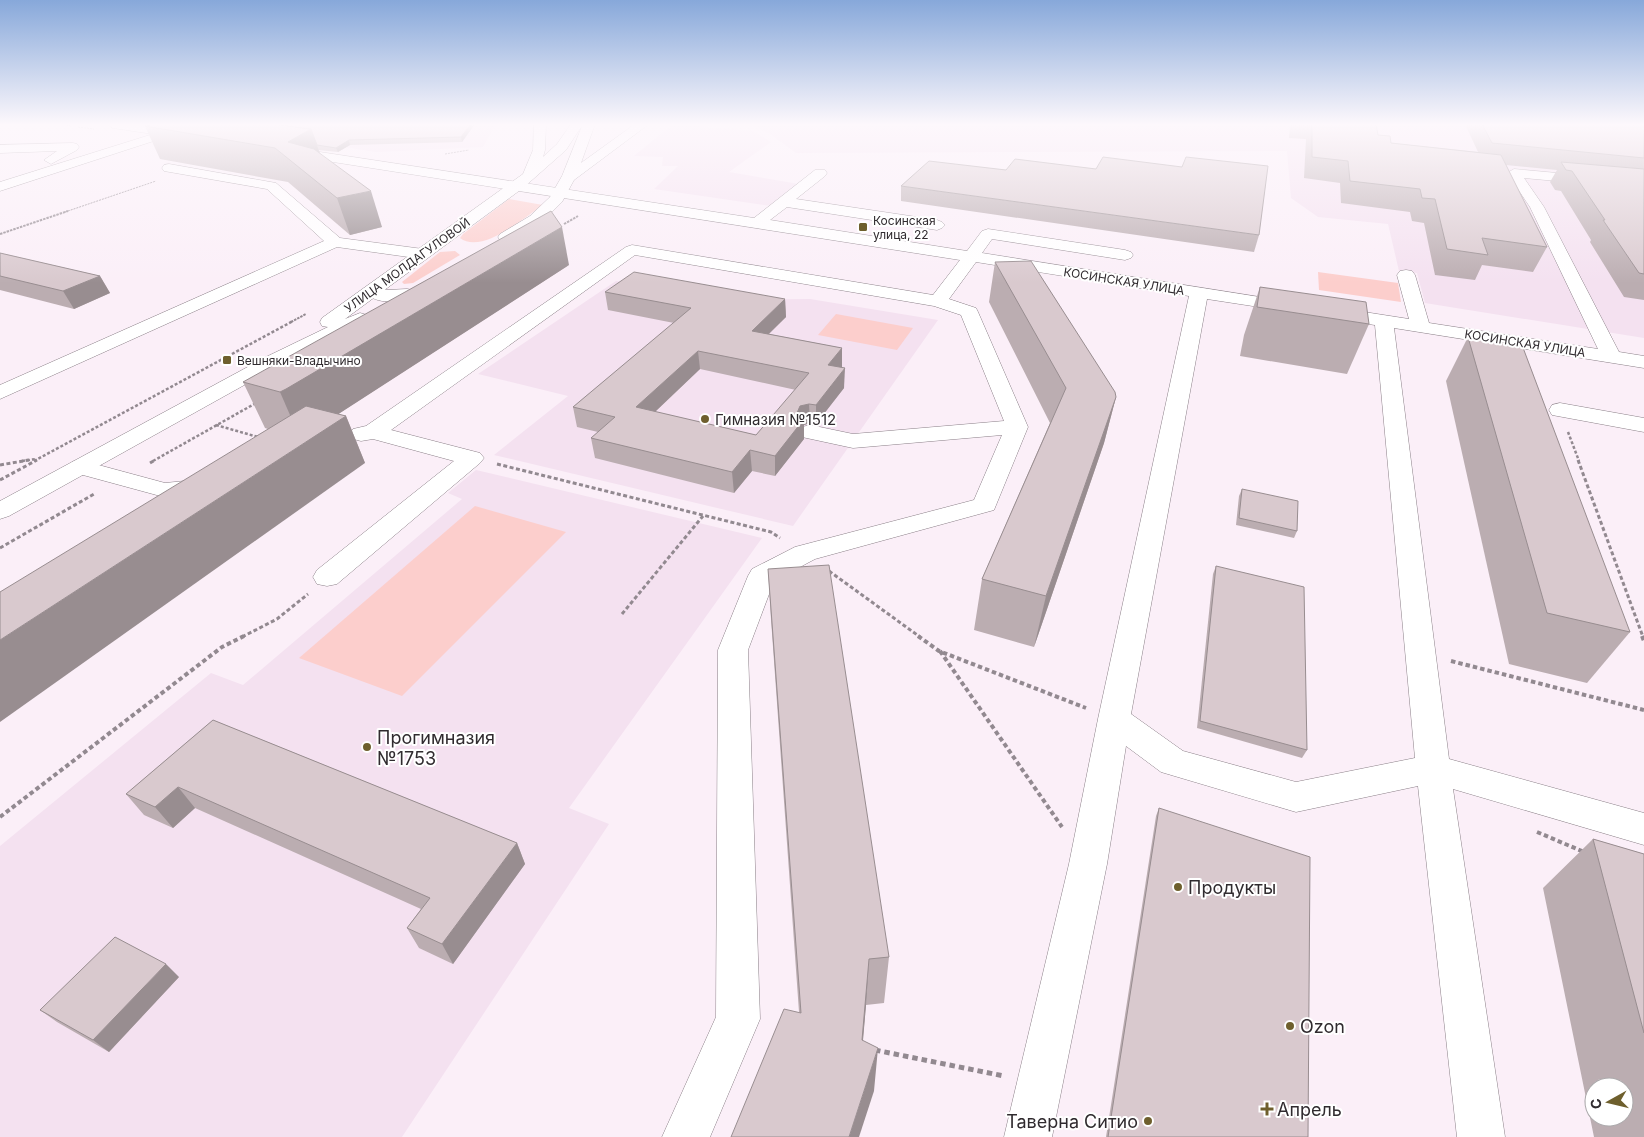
<svg xmlns="http://www.w3.org/2000/svg" width="1644" height="1137" font-family="Inter,sans-serif">
  <rect width="100%" height="100%" fill="#fbeff8"/>
  <g fill="#f4e1f0">
    <polygon points="249,124 499,124 495,126 483,147 376,152 234,130"/>
    <polygon points="673,124 753,131 771,142 729,172 799,184 771,206 654,189 678,166 662,166 663,157 634,156"/>
    <polygon points="750,124 1644,124 1644,338 1425,303 1417,273 1399,271 1388,224 1318,217 1291,198 1287,151 796,153 770,134"/>
    <polygon points="616,281 729,300 810,299 938,320 793,526 494,455 568,396 478,374"/>
    <polygon points="476,470 762,538 569,808 609,824 402,1137 0,1137 0,846 211,673 243,685 462,499 448,493"/>
  </g>
  <g fill="#fccecc">
    <path d="M509,199L543,205C525,217 482,255 460,238L463,234Z"/>
    <polygon points="455,251 460,255 413,283 404,284 402,282 440,252"/>
    <polygon points="1318,272 1398,283 1401,302 1319,290"/>
    <polygon points="836,314 913,328 897,350 818,335"/>
    <polygon points="475,506 566,532 402,696 299,658"/>
  </g>
  <g fill="none" stroke-linecap="round" stroke-linejoin="round">
    <defs>
      <g id="minor">
        <polygon points="107,124 135,124 183,131 189,135 183,139 169,136 0,191 0,182 153,134 113,128"/>
        <polygon points="73,143 77,144 79,147 77,150 51,164 44,160 57,151 0,153 0,145"/>
        <polygon points="287,147 754,218 815,170 825,170 827,173 825,176 796,199 937,220 942,222 945,225 942,228 937,230 787,207 770,220 967,251 982,231 988,229 1125,250 1131,252 1133,255 1131,258 1125,260 992,239 982,253 1298,303 1301,307 1298,311 1292,312 1207,299 1131,714 1183,751 1296,782 1415,758 1375,325 1332,319 1325,317 1323,313 1325,309 1332,307 1409,319 1397,275 1400,271 1406,270 1412,271 1415,275 1429,323 1598,349 1530,207 1507,173 1514,169 1644,181 1644,189 1524,178 1544,207 1619,352 1644,356 1644,368 1394,328 1449,759 1644,813 1644,845 1453,789 1505,1137 1457,1137 1418,786 1296,812 1161,772 1126,746 1107,864 1052,1137 1004,1137 1069,864 1098,719 1189,296 976,262 949,299 976,308 978,312 1028,427 994,510 815,559 774,581 748,650 760,1019 710,1137 662,1137 716,1017 718,650 748,576 752,569 795,547 974,500 1002,435 853,448 802,437 799,432 802,427 810,425 853,434 1004,421 961,315 934,306 635,255 391,430 480,453 484,458 480,463 337,584 327,586 317,584 313,577 317,570 454,461 373,439 361,441 353,439 350,434 353,429 366,426 626,247 632,245 933,295 960,260 282,154 281,151 282,148"/>
        <polygon points="169,164 276,183 340,238 423,249 429,251 431,254 429,257 423,259 337,247 0,399 0,385 324,241 267,189 164,171 162,168 164,165"/>
        <path d="M375,284L381,285L386,290L407,289L413,290L416,294L413,298C399,301 376,306 366,292L369,285Z"/>
        <polygon points="1560,403 1644,418 1644,432 1552,415 1549,410 1552,405"/>
        <polygon points="80,460 165,483 205,479 214,481 217,486 214,491 164,497 72,472 68,467 72,462"/>
      </g>
      <g id="major">
        <polygon points="534,124 546,124 545,150 543,157 557,144 571,124 583,124 566,150 523,188 345,319 360,313 367,315 369,319 367,323 282,364 9,516 0,519 0,501 268,356 328,327 322,326 320,322 322,318 523,174 533,150"/>
        <polygon points="583,124 595,124 581,163 635,124 649,124 574,180 562,202 546,218 512,240 500,240 498,237 500,234 530,216 550,197 562,176"/>
      </g>
    </defs>
    <use href="#minor" stroke="#8b8088" stroke-width="1"/>
    <use href="#major" stroke="#8b8088" stroke-width="1"/>
    <g stroke="#928990" stroke-width="1" stroke-dasharray="2 1" stroke-linecap="butt">
      <polyline points="57,124 72,126"/>
      <polyline points="78,127 94,129"/>
      <polyline points="445,154 469,150"/>
      <polyline points="65,212 156,181"/>
    </g>
    <g stroke="#928990" stroke-width="2" stroke-dasharray="2.5 1" stroke-linecap="butt">
      <polyline points="564,224 578,216"/>
      <polyline points="0,234 68,211"/>
      <polyline points="291,322 306,314"/>
    </g>
    <g stroke="#928990" stroke-width="2.5" stroke-dasharray="3 2" stroke-linecap="butt">
      <polyline points="216,425 258,437"/>
      <polyline points="1568,432 1579,461"/>
      <polyline points="22,461 36,459"/>
      <polyline points="34,461 293,321"/>
      <polyline points="153,461 256,403"/>
    </g>
    <g stroke="#928990" stroke-width="3" stroke-dasharray="4 2.5" stroke-linecap="butt">
      <polyline points="1578,460 1643,637"/>
      <polyline points="150,463 155,460"/>
      <polyline points="497,464 771,532 780,538"/>
      <polyline points="0,465 29,460"/>
      <polyline points="0,480 37,460"/>
      <polyline points="0,548 94,494"/>
      <polyline points="829,571 920,637"/>
      <polyline points="622,614 703,516"/>
      <polyline points="242,637 277,619 308,594"/>
    </g>
    <g stroke="#928990" stroke-width="4" stroke-dasharray="4.5 3" stroke-linecap="butt">
      <polyline points="918,636 939,651 1086,708"/>
      <polyline points="1642,636 1644,641"/>
      <polyline points="940,651 1062,827"/>
      <polyline points="1451,661 1644,710"/>
      <polyline points="0,817 222,647 244,636"/>
      <polyline points="1537,832 1584,852"/>
    </g>
    <polyline stroke="#928990" stroke-width="5" stroke-dasharray="5.5 4" stroke-linecap="butt" points="875,1050 1004,1076"/>
    <use href="#minor" fill="#fff" fill-rule="evenodd"/>
    <use href="#major" fill="#fff" fill-rule="evenodd"/>
  </g>
  <g fill="#bbadb1" fill-rule="evenodd">
    <polygon points="155,124 475,124 462,142 350,145 338,152 318,150 320,153 382,227 350,235 288,182 160,159 145,126"/>
    <polygon points="1290,124 1376,124 1378,135 1391,143 1478,152 1465,124 1644,124 1644,300 1624,297 1590,242 1591,240 1561,191 1555,190 1550,182 1557,170 1506,165 1547,247 1533,272 1482,265 1475,280 1435,275 1424,223 1412,221 1410,212 1341,203 1340,183 1304,178 1306,139 1289,138"/>
    <polygon points="901,186 1259,235 1254,252 901,201"/>
    <polygon points="0,253 100,276 110,293 74,309 0,290"/>
    <polygon points="995,262 1116,397 1104,443 1034,647 974,630 982,579 1050,423 989,302"/>
    <polygon points="569,265 338,414 346,416 365,463 265,428 243,382"/>
    <polygon points="1260,287 1369,324 1347,374 1240,356 1244,335"/>
    <path d="M605,292L785,299L786,317L769,334L842,348V367L841,368L844,388L816,424L810,423L804,425V439L775,476L752,471L734,493L595,458L591,438L598,432L577,427L573,407L674,323L608,310ZM700,369L796,390L756,435L655,412Z"/>
    <polygon points="1468,337 1630,632 1587,683 1509,664 1446,381"/>
    <polygon points="1242,489 1297,531 1294,538 1236,525 1239,496"/>
    <polygon points="1216,566 1307,750 1302,758 1197,728 1213,574"/>
    <polygon points="768,569 889,957 884,1003 866,1005 863,1041 874,1091 799,1012 771,619"/>
    <polygon points="213,720 517,843 525,864 453,964 419,948 407,928 421,909 195,808 173,828 144,815 126,794"/>
    <polygon points="1159,808 1308,1137 1106,1137 1156,816"/>
    <path d="M1593,839L1644,854V1137H1594L1543,888ZM1594,1087H1624V1117H1594Z"/>
    <polygon points="179,977 109,1052 57,1022 40,1010"/>
  </g>
  <g fill="#988d90">
    <polygon points="471,124 475,124 462,142 461,137"/>
    <polygon points="311,129 323,162 288,142"/>
    <polygon points="349,140 350,145 338,152 336,148"/>
    <polygon points="371,191 382,227 350,235 337,198"/>
    <polygon points="562,227 569,265 306,435 300,438 280,392"/>
    <polygon points="100,276 110,293 74,309 63,291"/>
    <polygon points="785,299 786,317 753,349 752,331"/>
    <polygon points="842,348 842,367 828,384 828,365"/>
    <polygon points="698,351 700,369 639,427 636,407"/>
    <polygon points="845,368 844,388 816,424 816,405"/>
    <polygon points="1116,397 1104,443 1034,647 1046,596"/>
    <polygon points="809,404 810,423 804,425 804,439 775,476 775,456 800,406"/>
    <polygon points="346,416 365,463 0,722 0,640"/>
    <polygon points="750,450 752,471 734,493 732,472"/>
    <polygon points="178,787 195,808 173,828 155,807"/>
    <polygon points="517,843 525,864 453,964 442,944"/>
    <polygon points="869,959 866,1005 859,1083 862,1040"/>
    <polygon points="166,964 179,977 109,1052 93,1040"/>
    <polygon points="878,1048 874,1091 859,1137 849,1137"/>
  </g>
  <g fill="#d9c9ce" stroke="#988d90" fill-rule="evenodd">
    <polygon points="155,124 273,124 311,129 288,142 314,149 371,191 337,198 275,148 145,126"/>
    <polygon points="273,124 471,124 461,137 349,140 336,148 317,145 311,129"/>
    <polygon points="1312,124 1376,124 1378,135 1390,136 1391,143 1501,155 1547,247 1482,238 1488,255 1447,249 1435,199 1422,198 1420,189 1350,181 1348,161 1312,157"/>
    <polygon points="1482,124 1644,124 1644,158 1492,143"/>
    <polygon points="1103,157 1182,167 1186,157 1268,166 1259,235 901,186 929,161 1006,170 1015,159 1096,169"/>
    <polygon points="1561,162 1644,169 1644,274 1639,273 1603,220 1605,220 1572,171 1566,170"/>
    <polygon points="551,211 562,227 286,389 280,392 243,382"/>
    <polygon points="0,253 100,276 63,291 0,276"/>
    <polygon points="1031,261 1115,392 1116,397 1046,596 982,579 1066,388 995,262"/>
    <path d="M634,272L785,299L752,331L842,348L828,365L845,368L816,405L809,404L800,406L797,413L800,418L804,419L775,456L750,450L732,472L591,438L615,417L573,407L691,308L605,292ZM698,351L809,373L756,435L636,407Z"/>
    <polygon points="1260,287 1366,302 1369,324 1257,307"/>
    <polygon points="1468,337 1522,345 1630,632 1547,613"/>
    <polygon points="306,406 346,416 0,640 0,592"/>
    <polygon points="1242,489 1298,501 1297,531 1239,518"/>
    <polygon points="829,565 889,957 869,959 862,1040 878,1048 849,1137 731,1137 784,1009 801,1013 768,569"/>
    <polygon points="1216,566 1304,587 1307,750 1200,721"/>
    <polygon points="213,720 517,843 442,944 407,928 430,898 178,787 155,807 126,794"/>
    <polygon points="1159,808 1310,857 1308,1137 1108,1137"/>
    <polygon points="1593,839 1644,854 1644,1033"/>
    <polygon points="115,937 166,964 93,1040 40,1010"/>
  </g>
  <linearGradient id="sky" x2="0" y2="1"><stop stop-color="#87a8da"/><stop offset="0.44" stop-color="#fdf8fc"/><stop offset="1" stop-color="#fdf8fc" stop-opacity="0"/></linearGradient>
  <rect width="1644" height="283" fill="url(#sky)"/>
  <g fill="#6e5f2d" stroke="#fff" stroke-width="2">
    <rect x="858" y="222" width="10" height="10" rx="2.5"/>
    <rect x="222" y="355" width="10" height="10" rx="2.5"/>
    <circle cx="705" cy="419" r="5"/>
    <circle cx="367" cy="747" r="5"/>
    <circle cx="1178" cy="887" r="5"/>
    <circle cx="1290" cy="1026" r="5"/>
    <path d="M1264.5 1101.5h5v5h5v5h-5v5h-5v-5h-5v-5h5z"/>
    <circle cx="1148" cy="1121" r="5"/>
  </g>
  <g text-anchor="middle" dominant-baseline="central" stroke-width="4" stroke-linejoin="round" paint-order="stroke">
    <g font-size="12" fill="#302b2f" stroke="#fff" text-anchor="start">
      <text x="873" y="220">Косинская<tspan x="873" dy="14">улица, 22</tspan></text>
      <text x="237" y="360">Вешняки-Владычино</text>
    </g>
    <g font-size="12" fill="#302b2f" stroke="#fff">
      <text transform="translate(407 265) rotate(-36)">УЛИЦА МОЛДАГУЛОВОЙ</text>
      <text transform="translate(1124 281) rotate(9)">КОСИНСКАЯ УЛИЦА</text>
      <text transform="translate(1525 343) rotate(9)">КОСИНСКАЯ УЛИЦА</text>
    </g>
    <g font-size="15" fill="#302b2f" stroke="#fff" text-anchor="start">
      <text x="715" y="419">Гимназия №1512</text>
    </g>
    <g font-size="18" fill="#302b2f" stroke="#fff" text-anchor="start">
      <text x="377" y="737">Прогимназия<tspan x="377" dy="21">№1753</tspan></text>
      <text x="1188" y="887">Продукты</text>
      <text x="1300" y="1026">Ozon</text>
      <text x="1277" y="1109">Апрель</text>
      <text x="1138" y="1121" text-anchor="end">Таверна Ситио</text>
    </g>
  </g>
  <g transform="translate(1609 1102) rotate(262)"><circle r="24" fill="#ffffff" stroke="#acaaac"/>
  <path d="M0-4L9 19L0 12L-9 19Z" fill="#6e5f2d"/>
  <text y="-8" font-size="14" font-weight="bold" text-anchor="middle" fill="#302b2f">С</text>
  </g>
</svg>
